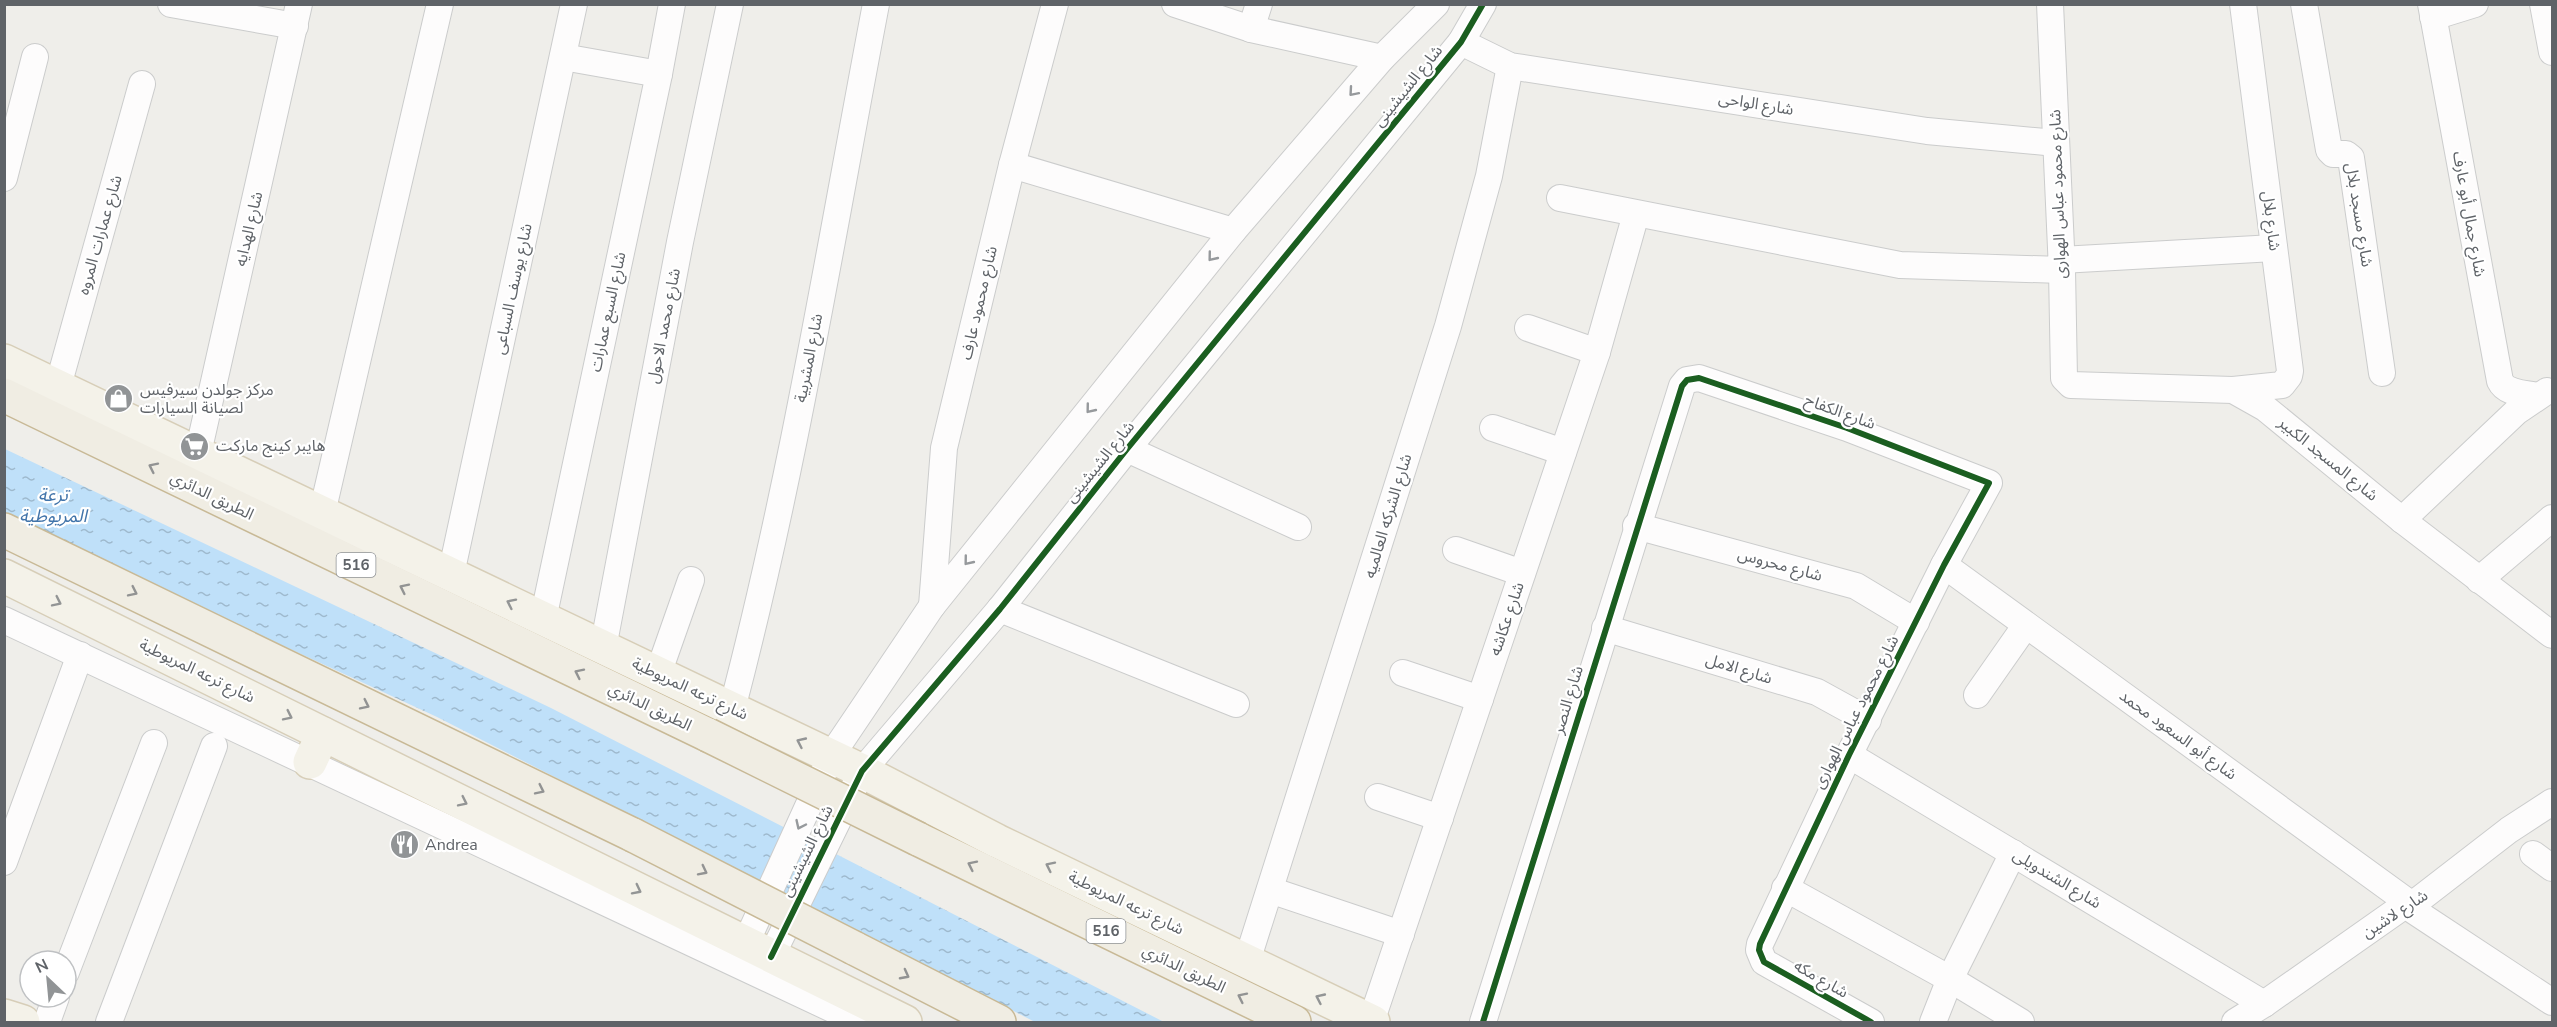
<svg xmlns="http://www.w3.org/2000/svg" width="2557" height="1027" font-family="'Nunito Sans','Noto Sans Arabic',sans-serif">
  <defs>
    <pattern id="water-ripples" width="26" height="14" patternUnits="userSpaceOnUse" patternTransform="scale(1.5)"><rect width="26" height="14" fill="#bfe0f9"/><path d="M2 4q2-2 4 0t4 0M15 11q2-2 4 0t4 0" fill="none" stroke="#9eb9cd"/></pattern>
  </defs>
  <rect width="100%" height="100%" fill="#efeeea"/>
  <polygon fill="url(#water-ripples)" points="5,449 551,708 1164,1022 1035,1022 437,717 5,517"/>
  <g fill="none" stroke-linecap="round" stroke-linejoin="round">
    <defs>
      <g id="minor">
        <polyline points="171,4 295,26"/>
        <polyline points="1175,4 1251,29 1382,58"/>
        <polyline points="2050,4 2062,270 2064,378 2071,385 2233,390 2265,408 2402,520 2552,635"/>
        <polyline points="2304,4 2329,150 2333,154 2346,154 2351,158 2382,373"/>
        <path d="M2431,4L2500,381C2506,394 2525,393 2538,396"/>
        <polyline points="2543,4 2552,52"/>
        <polyline points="2433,17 2475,4"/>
        <polyline points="1251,29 1259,4"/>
        <polyline points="1461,42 1510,66 1927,131 2056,143"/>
        <polyline points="563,57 659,74"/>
        <polyline points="1012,165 1233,231"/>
        <polyline points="4,178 35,57"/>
        <polyline points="1560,198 1900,265 2062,270"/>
        <polyline points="2061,260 2274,248"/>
        <polyline points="1528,328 1597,352"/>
        <polyline points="58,386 142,84"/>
        <polyline points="2233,390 2282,385 2289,376 2290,371 2243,4"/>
        <polyline points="1493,428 1563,452"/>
        <polyline points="1127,449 1298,527"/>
        <polyline points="198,453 299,4"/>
        <polyline points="322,513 440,4"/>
        <polyline points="2402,520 2516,412 2547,391"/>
        <polyline points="1636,526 1856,586 1916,622"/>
        <polyline points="1456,550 1522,573"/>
        <polyline points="1944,565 2412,905"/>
        <polyline points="451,574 574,4"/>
        <polyline points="2479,580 2552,518"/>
        <polyline points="932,606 944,448 1012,165 1055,4"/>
        <polyline points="1000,609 1236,704"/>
        <polyline points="543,619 659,74 672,4"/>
        <polyline points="4,620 860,1022"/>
        <polyline points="1605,628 1817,692 1868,720"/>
        <polyline points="603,648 680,242 730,4"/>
        <polyline points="1403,673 1480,699"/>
        <polyline points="658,674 691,580"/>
        <polyline points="1977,695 2026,625"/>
        <path d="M732,709C793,477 831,240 876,4"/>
        <polyline points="1849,755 2264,1004"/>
        <polyline points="1378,797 1440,818"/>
        <polyline points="2533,854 2552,868"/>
        <polyline points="4,862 80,655"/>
        <polyline points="1785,888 1950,979 2021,1022"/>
        <polyline points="1270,890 1401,934"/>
        <polyline points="2405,905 2552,1002"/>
        <polyline points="745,945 831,756 932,606 1233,231 1382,58 1436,4"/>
        <polyline points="771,957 862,771 1000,609 1127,449 1461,42 1483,4"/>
        <polyline points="1247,961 1448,326 1489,176 1510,66"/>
        <polyline points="66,972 154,743"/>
        <polyline points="47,1022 56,997"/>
        <polyline points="109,1022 214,746"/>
        <polyline points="1371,1022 1597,352 1636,214"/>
        <polyline points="1483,1022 1682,386 1687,380 1699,378 1847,428 1989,483 1944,565 1849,755 1760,944 1759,950 1764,962 1871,1022"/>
        <polyline points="1933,1022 1950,979 2013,853"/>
        <polyline points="2235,1022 2264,1004 2405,905 2412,905 2509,830 2552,802"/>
      </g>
      <g id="major">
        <polyline points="4,361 862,771 997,841 1373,1022"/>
        <polyline points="4,576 905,1022"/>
        <polyline points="310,762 323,734"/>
        <polyline points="4,1016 23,1022"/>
      </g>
      <g id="highway">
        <polyline points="4,395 708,735"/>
        <polyline points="4,530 633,835"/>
        <polyline points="918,839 1294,1022"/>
        <polyline points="854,948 999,1022"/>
      </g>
    </defs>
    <use href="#minor" stroke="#cbcccc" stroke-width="28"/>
    <use href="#major" stroke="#d7ceb8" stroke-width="36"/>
    <use href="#highway" stroke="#c8b996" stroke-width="36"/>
    <use href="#minor" stroke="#fdfcfc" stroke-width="26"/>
    <use href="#major" stroke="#f4f2e9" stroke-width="33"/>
    <use href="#highway" stroke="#f0ede3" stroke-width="33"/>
    <defs>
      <g id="highway-bridge">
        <polyline points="708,735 918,839"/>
        <polyline points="633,835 854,948"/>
      </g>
    </defs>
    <use href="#highway-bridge" stroke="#c8b996" stroke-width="36" stroke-linecap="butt"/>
    <use href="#highway-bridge" stroke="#f0ede3" stroke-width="33"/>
    <defs>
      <g id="cycleway">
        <polyline points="771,957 862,771 1000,609 1127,449 1461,42 1483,4"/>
        <polyline points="1483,1022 1682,386 1687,380 1699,378 1847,428 1989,483 1944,565 1849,755 1760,944 1759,950 1764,962 1871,1022"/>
      </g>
    </defs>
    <use href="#cycleway" stroke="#fff" stroke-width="10"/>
    <use href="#cycleway" stroke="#1b5e20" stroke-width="6"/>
  </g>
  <defs><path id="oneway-chevron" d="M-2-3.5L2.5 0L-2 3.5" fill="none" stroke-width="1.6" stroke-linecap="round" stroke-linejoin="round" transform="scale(1.5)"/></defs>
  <g stroke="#96999c">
    <use href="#oneway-chevron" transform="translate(1353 92) rotate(131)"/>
    <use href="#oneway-chevron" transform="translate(1212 257) rotate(129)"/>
    <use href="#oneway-chevron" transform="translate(1090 409) rotate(129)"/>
    <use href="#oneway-chevron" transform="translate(968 561) rotate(129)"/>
    <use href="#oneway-chevron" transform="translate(800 825) rotate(115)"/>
  </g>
  <g stroke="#929393">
    <use href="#oneway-chevron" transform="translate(153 467) rotate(-154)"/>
    <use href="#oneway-chevron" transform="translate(404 588) rotate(-154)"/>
    <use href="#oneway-chevron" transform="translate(133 592) rotate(26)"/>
    <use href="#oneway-chevron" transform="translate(579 673) rotate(-154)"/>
    <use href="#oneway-chevron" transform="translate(365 705) rotate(26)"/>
    <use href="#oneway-chevron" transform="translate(540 790) rotate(26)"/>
    <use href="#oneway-chevron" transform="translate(972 865) rotate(-154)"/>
    <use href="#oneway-chevron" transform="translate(703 871) rotate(27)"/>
    <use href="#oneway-chevron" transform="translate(905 975) rotate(28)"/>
    <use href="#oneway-chevron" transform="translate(1242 997) rotate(-154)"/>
  </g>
  <g stroke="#939595">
    <use href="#oneway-chevron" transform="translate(57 602) rotate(26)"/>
    <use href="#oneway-chevron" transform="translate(511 603) rotate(-154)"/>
    <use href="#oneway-chevron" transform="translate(288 716) rotate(26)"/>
    <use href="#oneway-chevron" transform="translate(801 742) rotate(-155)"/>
    <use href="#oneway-chevron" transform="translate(463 802) rotate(26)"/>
    <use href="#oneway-chevron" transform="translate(1050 866) rotate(-154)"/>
    <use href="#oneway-chevron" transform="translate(637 890) rotate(27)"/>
    <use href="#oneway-chevron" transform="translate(1320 998) rotate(-155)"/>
  </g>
  <defs>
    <symbol id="shop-disc" viewBox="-11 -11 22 22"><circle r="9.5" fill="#919496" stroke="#fff"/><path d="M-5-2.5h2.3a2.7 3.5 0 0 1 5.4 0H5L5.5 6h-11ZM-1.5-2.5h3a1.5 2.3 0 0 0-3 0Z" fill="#fff"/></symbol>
    <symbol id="supermarket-disc" viewBox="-11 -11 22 22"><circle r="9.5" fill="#919496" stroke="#fff"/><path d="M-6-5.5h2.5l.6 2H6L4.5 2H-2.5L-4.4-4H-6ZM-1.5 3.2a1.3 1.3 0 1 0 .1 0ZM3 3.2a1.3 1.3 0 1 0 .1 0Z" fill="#fff"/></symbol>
    <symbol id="restaurant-disc" viewBox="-11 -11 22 22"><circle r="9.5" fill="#919496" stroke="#fff"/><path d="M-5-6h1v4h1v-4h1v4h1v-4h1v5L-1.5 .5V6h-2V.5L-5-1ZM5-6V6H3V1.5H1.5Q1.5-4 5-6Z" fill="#fff"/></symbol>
  </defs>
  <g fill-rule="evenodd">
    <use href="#shop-disc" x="102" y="382" width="33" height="33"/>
    <use href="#supermarket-disc" x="178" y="430" width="33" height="33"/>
    <use href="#restaurant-disc" x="388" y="828" width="33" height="33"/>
  </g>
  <g text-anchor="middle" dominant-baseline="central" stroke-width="4.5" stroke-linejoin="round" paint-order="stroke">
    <g fill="#fff" stroke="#8f9295" stroke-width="1.5">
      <rect x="336.5" y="553" width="39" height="24" rx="4.5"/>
      <rect x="1086.5" y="919" width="39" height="24" rx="4.5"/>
    </g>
    <g font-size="15" font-weight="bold" fill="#5f6368">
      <text x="356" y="565">516</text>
      <text x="1106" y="931">516</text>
    </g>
    <g font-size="16" fill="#5f6368" stroke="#fff">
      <text transform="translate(1408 86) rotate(-51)">شارع الشيشينى</text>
      <text transform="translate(1756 104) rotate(9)">شارع الواحى</text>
      <text transform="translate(2058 194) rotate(-92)">شارع محمود عباس الهوارى</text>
      <text transform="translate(2469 214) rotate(80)">شارع جمال أبو عارف</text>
      <text transform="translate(2359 215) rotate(81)">شارع مسجد بلال</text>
      <text transform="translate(2271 221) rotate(83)">شارع بلال</text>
      <text transform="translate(249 229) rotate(-77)">شارع الهدايه</text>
      <text transform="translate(100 235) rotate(-74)">شارع عمارات المروه</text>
      <text transform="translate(513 289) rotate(-78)">شارع يوسف السباعى</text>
      <text transform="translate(979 303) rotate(-77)">شارع محمود عارف</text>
      <text transform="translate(608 312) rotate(-78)">شارع السبع عمارات</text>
      <text transform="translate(664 326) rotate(-79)">شارع محمد الاحول</text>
      <text transform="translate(809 358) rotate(-79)">شارع المشربية</text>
      <text transform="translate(1840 412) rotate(20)">شارع الكفاح</text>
      <text transform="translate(2328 459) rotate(39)">شارع المسجد الكبير</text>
      <text transform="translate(1100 462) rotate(-51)">شارع الشيشينى</text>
      <text transform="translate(212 496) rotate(26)">الطريق الدائري</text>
      <text transform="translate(1388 516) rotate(-73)">شارع الشركه العالميه</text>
      <text transform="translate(1780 565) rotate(15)">شارع محروس</text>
      <text transform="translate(1507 619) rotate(-71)">شارع عكاشه</text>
      <text transform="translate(1739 669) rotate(17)">شارع الامل</text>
      <text transform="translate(197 671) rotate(26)">شارع ترعه المريوطية</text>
      <text transform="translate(690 689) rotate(25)">شارع ترعه المريوطية</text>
      <text transform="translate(1568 700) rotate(-73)">شارع النصر</text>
      <text transform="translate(650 707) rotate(26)">الطريق الدائري</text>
      <text transform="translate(1856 712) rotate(-63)">شارع محمود عباس الهوارى</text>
      <text transform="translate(2178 735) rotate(36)">شارع أبو السعود محمد</text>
      <text transform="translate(807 851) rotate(-64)">شارع الشيشينى</text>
      <text transform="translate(2057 879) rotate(31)">شارع الشندويلى</text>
      <text transform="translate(1126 903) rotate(26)">شارع ترعه المريوطية</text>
      <text transform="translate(2395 914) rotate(-33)">شارع لاشين</text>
      <text transform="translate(1184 969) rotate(26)">الطريق الدائري</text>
      <text transform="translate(1821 979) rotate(30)">شارع مكه</text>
    </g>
    <g font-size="16" fill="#5f6368" stroke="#fff" text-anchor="start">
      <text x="140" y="390">مركز جولدن سيرفيس<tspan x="140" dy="18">لصيانة السيارات</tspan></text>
      <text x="216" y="446">هايبر كينج ماركت</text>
      <text x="425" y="845">Andrea</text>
    </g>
    <g font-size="18" font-style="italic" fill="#4174aa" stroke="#fff">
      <text x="53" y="495">ترعة<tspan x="53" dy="21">المريوطية</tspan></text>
    </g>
  </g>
  <rect width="2557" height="1027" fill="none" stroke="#5f6368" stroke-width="12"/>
  <g transform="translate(48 979) rotate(334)"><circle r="28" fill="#ffffff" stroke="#bfc1c3" stroke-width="1.5"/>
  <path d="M0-4.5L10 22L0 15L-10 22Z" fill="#919496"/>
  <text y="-9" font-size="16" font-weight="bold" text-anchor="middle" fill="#5f6368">N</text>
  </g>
</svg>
